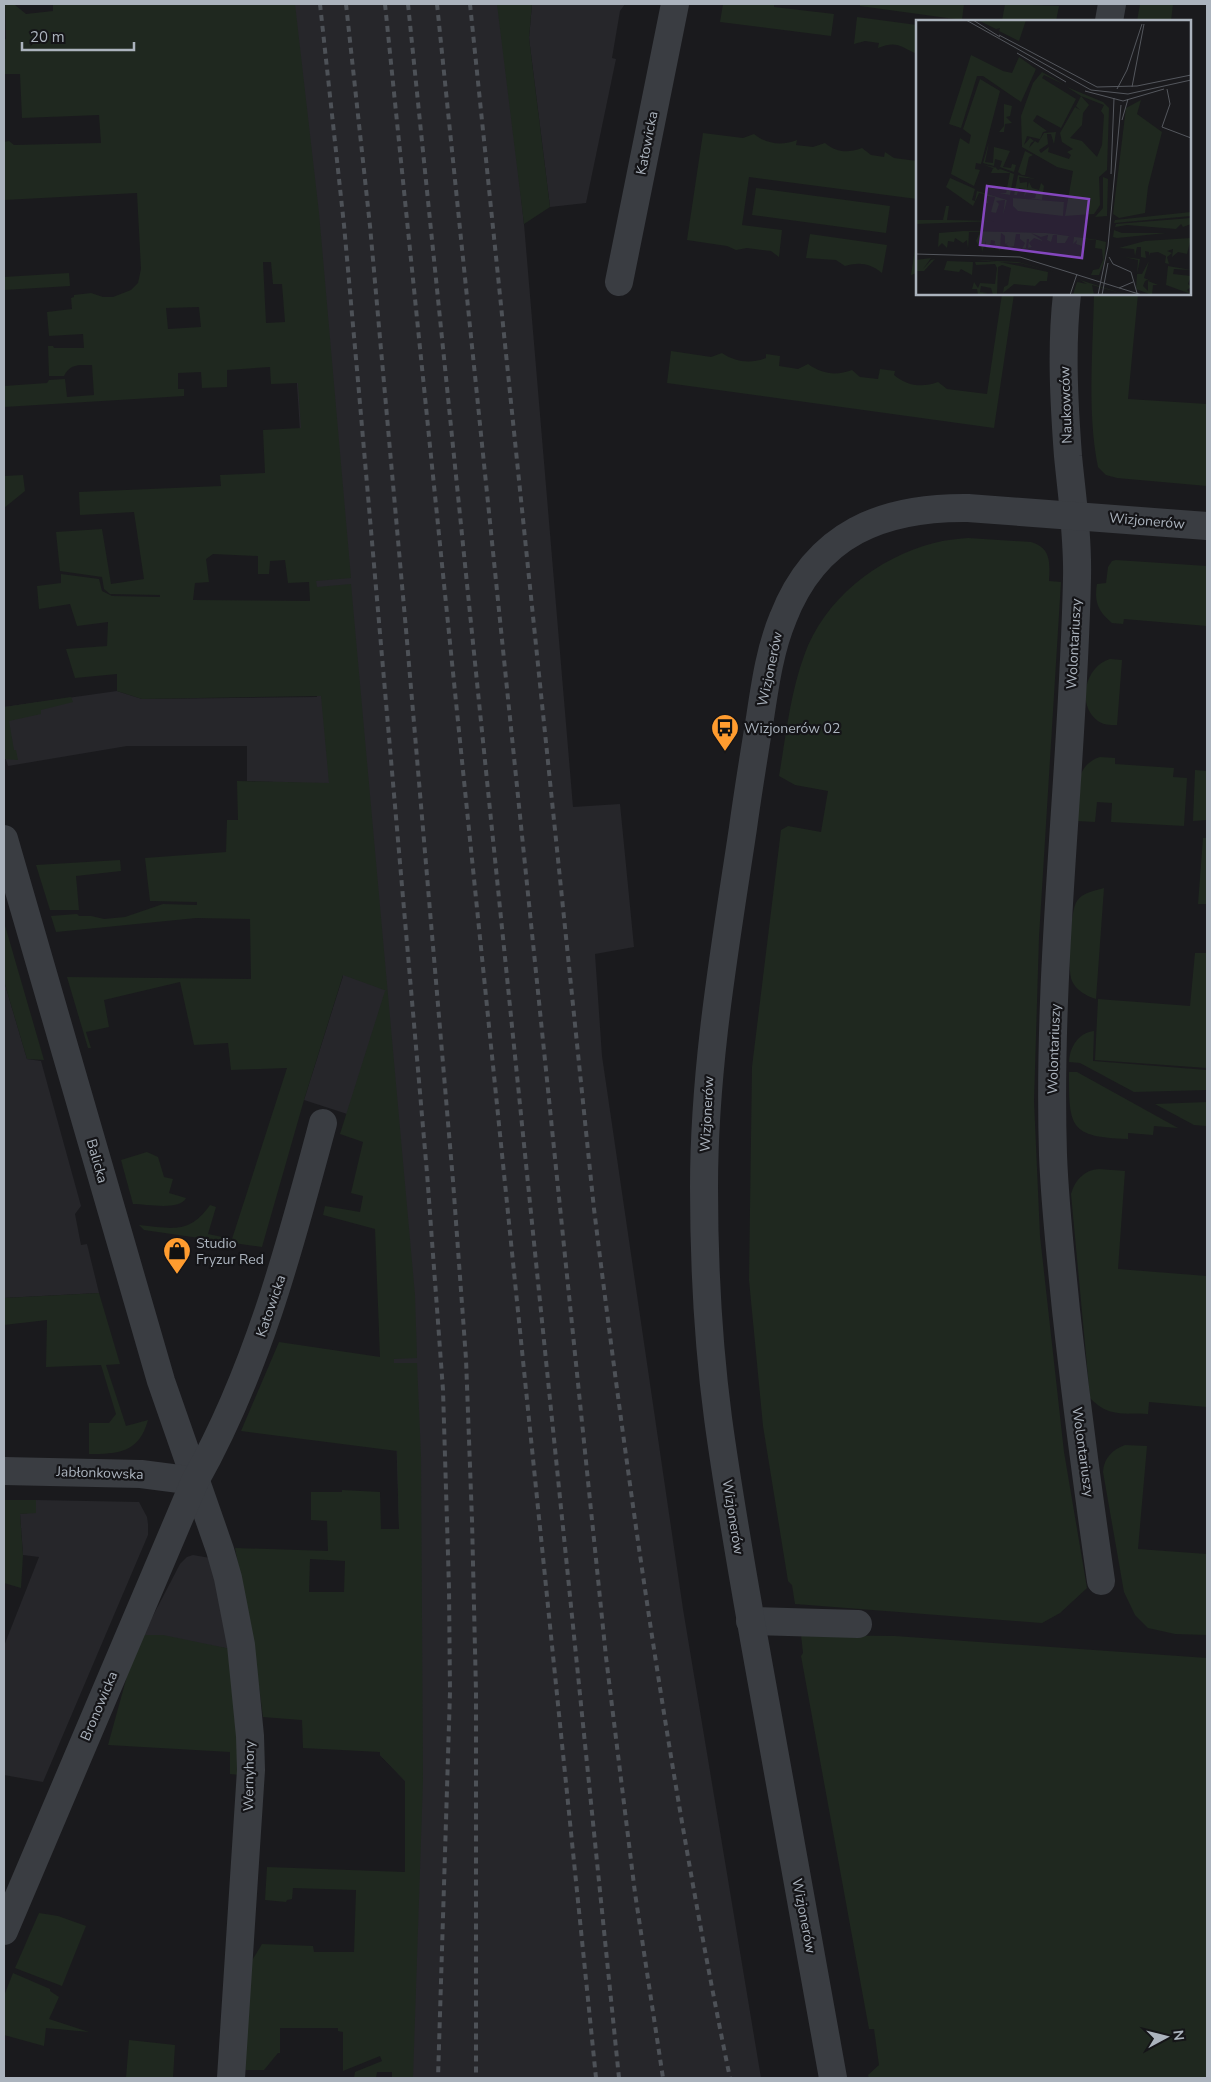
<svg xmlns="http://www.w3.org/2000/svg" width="1211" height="2082" font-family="'Nunito Sans',sans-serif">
  <rect width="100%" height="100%" fill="#1a1a1d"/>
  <g fill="#26262a">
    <polygon points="268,4 500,4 524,224 573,807 620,804 634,947 595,954 602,1056 683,1609 761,2078 392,2078 398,1873 405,1872 405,1781 380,1755 381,1565 399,1529 394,1364 378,1124 304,1100 343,976 329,784 247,781 247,746 127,746 8,766 4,753 4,707 117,691 142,699 317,697 293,322"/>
    <polygon points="532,4 625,4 620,11 612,58 616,59 586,203 550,207 529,38"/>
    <polygon points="4,981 27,1059 41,1061 81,1206 75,1214 81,1245 87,1244 99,1293 4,1298"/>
    <polygon points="36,1500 139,1502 147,1517 148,1524 148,1535 43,1782 4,1775 4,1646 39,1557 23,1555 20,1514 36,1512"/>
    <polygon points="193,1555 210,1558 231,1649 143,1635 180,1564 187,1557"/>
  </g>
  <g fill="#1f281f" fill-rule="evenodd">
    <path d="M53,4H295L319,213L351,578L316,581L317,587L351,584L415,1295L417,1358L394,1359V1363H417L421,1456L423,1780L413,2078H392V2072H377L376,2078H354L355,2072L382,2061L380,2056L343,2071V2032L338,2031V2028H280V2053H278L264,2070H242L248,1967L262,1944L313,1946L314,1952H354L356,1890L293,1888L292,1899L287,1900L286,1902L265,1900L267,1867L405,1872V1781L380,1755V1752L303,1748L302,1720L263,1717L254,1649L235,1548L328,1551L327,1521L311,1520V1492H342V1490L380,1492L381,1529H399L397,1451L241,1431L279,1342L380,1357L375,1229L323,1215L325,1206L360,1212L363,1196L351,1193L363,1142L340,1134L385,991H387L343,975L304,1100L262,1247L144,1230L139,1225C172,1228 189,1235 210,1205L216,1207L208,1234L232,1239L287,1068L231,1070L228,1043L194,1045L180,982L104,1000L109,1027L86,1032L91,1048H88L67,977L251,979L250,919L196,918L56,932L51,916L77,914L79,916H91L104,919L125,917L163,904L197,905V902L150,901L145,858L226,852L227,820H238L237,781L329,783L321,696L142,699L117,691V674L75,678L66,649L107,646L108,622L77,626L70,604L39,609L37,586L61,583V574L99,579L102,591L112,596L160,597V595L110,594L104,589L102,577L60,571L56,532L102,529L111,584L144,579L134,512L80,515L79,492L221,486L220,475L265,473L263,430L301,428L298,383L271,384L270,367L227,370V387L202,388L201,372L178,373V389H184V396L4,407V386L47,383L49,380L65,379L67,397L94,395L92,365C80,365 70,363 64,376H49L48,346H53L54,348H84L83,334L49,336L47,312L72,309L71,298L74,297V295L91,293L103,297H113L131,290L138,283L141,269L137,193L4,200V142L9,141L14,145L101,143L99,115L22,118L20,74H4V40L6,39L5,5H15L26,14L53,11ZM263,262H271L273,284H282L285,322L266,323ZM199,307L201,327L168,329L166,308ZM213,554L258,556V574H269L270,561L285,560L288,583L309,582L310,601L193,600L195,583L209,582L206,559ZM310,1559L345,1561L344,1592H309Z"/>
    <polygon points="497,4 532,4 529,38 550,207 524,224"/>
    <polygon points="723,4 774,4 774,7 834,14 831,36 720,22"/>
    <polygon points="860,4 964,4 962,20 860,6"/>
    <polygon points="1005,4 1059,6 1056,21 1002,21"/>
    <polygon points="1140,4 1173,4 1171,21 1137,21"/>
    <path d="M857,17L917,25V54C901,47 897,40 878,48L879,43L865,41L854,44Z"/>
    <path d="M703,133L743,138L754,134C766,144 782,146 797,140L796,145L813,147L825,143C837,153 848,153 862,148L871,155L884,157L885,152L894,158L917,161V199L749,177L742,225L782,230L779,257L771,251L747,248L736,250L727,246L687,240Z"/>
    <polygon points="756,188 890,206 886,233 752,215"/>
    <path d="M810,234L887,245L882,273C870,263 859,262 845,266L836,260L806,258Z"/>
    <polygon points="915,249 917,249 917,273 911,275"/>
    <polygon points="69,273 70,286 4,290 4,277"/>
    <path d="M1002,294H1014L994,428L667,383L671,351L711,357L722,353C735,362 751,364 766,358V354L780,356L779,366L798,369L808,364C822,374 836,376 852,370L860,377L878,379L880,369L895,371L894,375C907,386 922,388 938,382L947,389L987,394Z"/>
    <path d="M1094,294H1138L1128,399L1207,404V486L1117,478L1106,475L1098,467C1087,412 1093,350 1094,294Z"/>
    <polygon points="23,475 25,491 4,508 4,476"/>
    <path d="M968,538L1031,542C1051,548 1050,562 1049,581L1061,582L1039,937L1034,1101L1040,1236L1064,1452L1087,1588L1060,1613L1042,1623L795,1604L792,1585L788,1581L763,1426L749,1280L752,1067L781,830L788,826L821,832L828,791L795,785L779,776C786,736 790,694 804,656C824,599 877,558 934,543C945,540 957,539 968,538Z"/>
    <path d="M1116,560L1207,566V626L1124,619L1123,624L1112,623C1098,611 1094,602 1097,584L1106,583L1108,567L1112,561Z"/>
    <path d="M1110,659L1122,660L1117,725C1110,725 1103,725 1098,721C1076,705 1085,666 1110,659Z"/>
    <polygon points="71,697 73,702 41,710 41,714 9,721 14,750 16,750 18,760 4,759 4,707"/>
    <path d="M1100,757L1115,758V764L1174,768L1173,777L1187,778L1184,826L1111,822L1112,803L1097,802L1095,822L1077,821C1078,797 1072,766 1100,757Z"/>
    <polygon points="1195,770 1207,771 1207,820 1193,821"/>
    <polygon points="1203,838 1207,838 1207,904 1198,904"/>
    <polygon points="120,860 121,871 76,876 79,910 50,910 36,865"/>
    <path d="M1104,888L1096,999C1086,996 1076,990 1072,981C1067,970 1070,910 1077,901C1083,892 1095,891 1104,888Z"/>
    <polygon points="4,922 44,1060 27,1059 4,981"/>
    <polygon points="1195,953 1207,953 1207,1068 1095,1060 1098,999 1190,1006"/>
    <path d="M1094,1031L1093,1061L1207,1070V1090L1134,1092L1080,1063L1069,1062C1070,1047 1078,1033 1094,1031Z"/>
    <path d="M1069,1072H1077L1178,1128L1154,1126L1153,1135L1128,1133V1139C1069,1137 1069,1127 1069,1072Z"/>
    <polygon points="1207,1102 1207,1126 1194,1125 1155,1104"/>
    <path d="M147,1152L158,1157L164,1177L173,1179L169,1193L186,1198C180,1211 146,1204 133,1204L121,1160Z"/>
    <path d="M1099,1169L1125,1171L1118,1269L1207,1276V1407L1149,1402L1148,1414C1123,1413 1108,1417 1090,1398L1071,1194C1075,1180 1084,1170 1099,1169Z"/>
    <path d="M99,1293L120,1364L106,1365L126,1426L148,1420C139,1453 118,1454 89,1454V1423H109L116,1414L101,1365L46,1367L47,1320L4,1325V1298Z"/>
    <path d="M1125,1445L1147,1446L1138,1549L1207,1554V1635L1175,1634L1148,1628L1135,1615L1124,1592L1103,1472C1104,1458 1112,1450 1125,1445Z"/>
    <polygon points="4,1500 36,1500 36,1513 20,1514 23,1555 21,1588 4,1583"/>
    <polygon points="143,1635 163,1635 231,1649 241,1775 230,1774 230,1752 108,1745 127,1676"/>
    <polygon points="801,1635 895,1636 1207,1658 1207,2078 869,2078 868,2075 879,2065 874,2029 869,2029 801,1656 803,1653"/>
    <polygon points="39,1913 58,1916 86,1926 62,1986 15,1968"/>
    <polygon points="13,1973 50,1989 50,1991 59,1997 49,2019 89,2032 46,2028 44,2046 4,2035 4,1996"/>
    <polygon points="129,2040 175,2045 173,2078 126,2078"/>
  </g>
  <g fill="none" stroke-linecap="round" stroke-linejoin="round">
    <g stroke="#3a3d42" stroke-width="28">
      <polyline points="1109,21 1112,4"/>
      <polyline points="619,282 675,4"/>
      <path d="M1067,294C1061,347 1064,402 1068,456C1072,497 1078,537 1077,578C1073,771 1047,963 1053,1155C1055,1207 1061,1259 1066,1310C1076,1401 1088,1491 1101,1581"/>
      <polyline points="4,839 161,1381 220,1550 228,1578 241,1645 250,1736 251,1770 231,2078"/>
      <polyline points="4,1471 141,1474 195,1481"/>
      <polyline points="750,1621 858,1624"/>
      <path d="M4,1931L195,1481C258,1369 290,1246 323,1123"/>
      <path d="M833,2078C808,1932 779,1785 754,1639C741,1565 728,1492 718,1418C708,1342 704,1264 704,1187C704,1066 725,948 743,828C748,791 754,755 760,718C765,685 770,649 783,618C816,533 883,507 968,508L1207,526"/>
    </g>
    <g stroke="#4d5157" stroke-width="4" stroke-dasharray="6 5" stroke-linecap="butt">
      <polyline points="320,4 344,225 358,381 427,1173 443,1390 449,1588 450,1692 438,2078"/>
      <polyline points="346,4 370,226 407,641 453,1181 466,1359 472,1520 476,1692 476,2078"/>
      <polyline points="385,4 596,2078"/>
      <polyline points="408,4 619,2078"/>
      <polyline points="437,4 606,1657 635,1893 663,2078"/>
      <path d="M470,4L594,1209C630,1500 671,1791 730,2078"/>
    </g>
  </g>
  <defs>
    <symbol id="bus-pin" viewBox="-11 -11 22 30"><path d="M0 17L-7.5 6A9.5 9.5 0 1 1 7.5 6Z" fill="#ff9c2f" stroke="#151518"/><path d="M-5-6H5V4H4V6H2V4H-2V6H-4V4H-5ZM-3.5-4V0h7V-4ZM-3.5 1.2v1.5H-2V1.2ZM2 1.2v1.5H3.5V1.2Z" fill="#111"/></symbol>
    <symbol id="shop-pin" viewBox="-11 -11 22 30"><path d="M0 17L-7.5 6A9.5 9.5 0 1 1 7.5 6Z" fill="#ff9c2f" stroke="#151518"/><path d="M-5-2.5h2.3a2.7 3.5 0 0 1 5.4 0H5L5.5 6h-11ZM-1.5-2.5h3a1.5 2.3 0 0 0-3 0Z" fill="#111"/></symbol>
  </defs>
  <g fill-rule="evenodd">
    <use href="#bus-pin" x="709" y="712" width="32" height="43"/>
    <use href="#shop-pin" x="161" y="1235" width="32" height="43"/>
  </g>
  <g text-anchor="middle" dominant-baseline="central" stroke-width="4.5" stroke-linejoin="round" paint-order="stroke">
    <g font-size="14" fill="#abb3bd" stroke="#151518">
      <text transform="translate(647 143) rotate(-79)">Katowicka</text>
      <text transform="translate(1066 405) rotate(-92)">Naukowców</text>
      <text transform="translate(1147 521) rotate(5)">Wizjonerów</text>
      <text transform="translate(1074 644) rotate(-87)">Wolontariuszy</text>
      <text transform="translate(770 669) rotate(-78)">Wizjonerów</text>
      <text transform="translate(1054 1049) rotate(-88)">Wolontariuszy</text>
      <text transform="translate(707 1114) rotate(-87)">Wizjonerów</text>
      <text transform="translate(97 1161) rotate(74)">Balicka</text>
      <text transform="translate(271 1306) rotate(-71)">Katowicka</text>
      <text transform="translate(1083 1452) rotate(82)">Wolontariuszy</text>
      <text transform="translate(100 1473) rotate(2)">Jabłonkowska</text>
      <text transform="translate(733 1517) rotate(81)">Wizjonerów</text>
      <text transform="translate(99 1706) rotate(-67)">Bronowicka</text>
      <text transform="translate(249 1776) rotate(-89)">Wernyhory</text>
      <text transform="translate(804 1916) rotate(79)">Wizjonerów</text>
    </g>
    <g font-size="14" fill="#abb3bd" stroke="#151518" text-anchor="start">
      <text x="744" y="728">Wizjonerów 02</text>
      <text x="196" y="1243">Studio<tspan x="196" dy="16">Fryzur Red</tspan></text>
    </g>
  </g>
  <g transform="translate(916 20)">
    <rect width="275" height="275" fill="#1a1a1d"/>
    <path d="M62,0H110L103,21L83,11L84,8L80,9ZM55,35L87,51L96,53L103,37L120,49L105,82L67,56H61L45,108L33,104ZM126,52L149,65L128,55L126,58L160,79L145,108L121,95L117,101L131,111L127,112L124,119L111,116L108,125L114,118L118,121L115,123L113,128L119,121L122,123L128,113L140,112L138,124L135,114H131L132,124L123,130L125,133L133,127L132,132L153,139L155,135L151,132L157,129L146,122L144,113L159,87L164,90L160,86L165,76L151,67L187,82L193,88L191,150L183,157L184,185L178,194L149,196L157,151L141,147L106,127L105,96L117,63ZM165,76L188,85L185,91L188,95L186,125L181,137L166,121L154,118L166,105L167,93L173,85ZM64,59L84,71L65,144L60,143L59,149L64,150L58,166L35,154L44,118L53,124L55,115L47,109ZM225,80L221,94L246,112L232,167L229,193L203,198L197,194L210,88ZM88,84L96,86L94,96L90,97L96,103L89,104L88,112H83L88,106ZM73,122L69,142L77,143L78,127L94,131L87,147L95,148L96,144L100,145L98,152L84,147L86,141L79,139L78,146L67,143ZM109,131L117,135L113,137L109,155H106L102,152ZM68,145L78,147L77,149L79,147L82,150L84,149L98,154L94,175L83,173H90L94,153H75L77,148ZM102,155L120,159L103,157L104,163L111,162V169L113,162L116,168L123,170L125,163L128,166L126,180L114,178H119L120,174L112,170L108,177L109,169L103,168L101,175H98ZM187,157L192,159L191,196L179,197L187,188ZM34,158L59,169L56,180L59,181L61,171L91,180L87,195L89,180L80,181L83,184L80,193L75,192L79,177L70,176L72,183H68V174L63,173L57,186L30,167ZM97,178L148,182L147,196L102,191L97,186ZM30,186H33L31,200L78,201L0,204V200H27ZM275,192V196L198,203L199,200ZM275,198V204L267,207L265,204L260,209L211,205L199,207L200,204ZM198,210L206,213H250L201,218L197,217ZM48,211L130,213L182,220L190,222L188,242L183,255H175L177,250L183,249L187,240L186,229L179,228L180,220L168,219L166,226L160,224L161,220L157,224L158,217L153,216L149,223H141V215H137L135,222L131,220L132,215L125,217L115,213L126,220L125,226L126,221L118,218L113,223L116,227L112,228L113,219H111L110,228L106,229L109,223L104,219V214H100L98,226L93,227L90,224L93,222L89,224V216L85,213L84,231L79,224L77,232L79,221L75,220L74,228H70V221L66,232L65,223L63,226L60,221L64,212H53L52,229L51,220L47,223L39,218L38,222L32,221L31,228L26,223L22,227L23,213ZM275,218L271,234L262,232L256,237L257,229L251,231L256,233L251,237L253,244L249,243L250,236L242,232L234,233L233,236V232L229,231L230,238L225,237V227H221L219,236L218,229L203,228L229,221ZM208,237L224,239L221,254H226L233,241L228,258L235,261L231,260L229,261L227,266L232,271V261L242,265H237L236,275L220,269L222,240ZM15,238L7,249L15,240L19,239L8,251H0V240ZM59,240L102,242L138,252L104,243L84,242L132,252L131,261H124L119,266L98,264L87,273L88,267L92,265L95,248L86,245L82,247L81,275H77L75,268L65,266L64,272L72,273L62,275L61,269H56L58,262L62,268L64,263L79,264L81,248L79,244L60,245L59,242H81ZM31,241L57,242L56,255L45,249L43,252L28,250ZM252,246L275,250L258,249L257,254L275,256L272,264L275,267L271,270L275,274L250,265ZM164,260L211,275L176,265L178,275H157L161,262L171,264Z" fill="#1f281f" fill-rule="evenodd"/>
    <path fill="none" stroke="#54575d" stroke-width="1" d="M50,0L175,70L212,74L275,60M57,0L84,17M83,15L181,67L221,66L275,55M101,33L150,62M216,67L228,4M201,69L211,50L226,4M251,69L254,84L246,107L275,118M169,71L207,81L248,69M206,100L212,79M195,154L198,78M0,234L104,237L226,275M193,237L197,244L215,252L221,273M203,268L217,262M154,275L161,254M182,275L192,226L205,85M186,275L192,243"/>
    <path fill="#8547bf" fill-opacity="0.15" stroke="#8547bf" stroke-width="2.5" d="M71,166L173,179L166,238L64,225Z"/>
    <rect width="275" height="275" fill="none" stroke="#abb3bd" stroke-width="2.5"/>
  </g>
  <rect width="1211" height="2082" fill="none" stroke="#abb3bd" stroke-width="10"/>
  <g transform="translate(1166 2037) rotate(83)" stroke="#151518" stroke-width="4" paint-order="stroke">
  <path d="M0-4L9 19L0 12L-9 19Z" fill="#abb3bd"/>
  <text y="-8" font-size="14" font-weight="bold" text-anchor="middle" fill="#abb3bd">N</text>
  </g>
  <path d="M22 42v8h112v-8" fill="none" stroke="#abb3bd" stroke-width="2.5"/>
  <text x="30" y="42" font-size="15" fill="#abb3bd" stroke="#151518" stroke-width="4" paint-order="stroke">20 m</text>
</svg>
